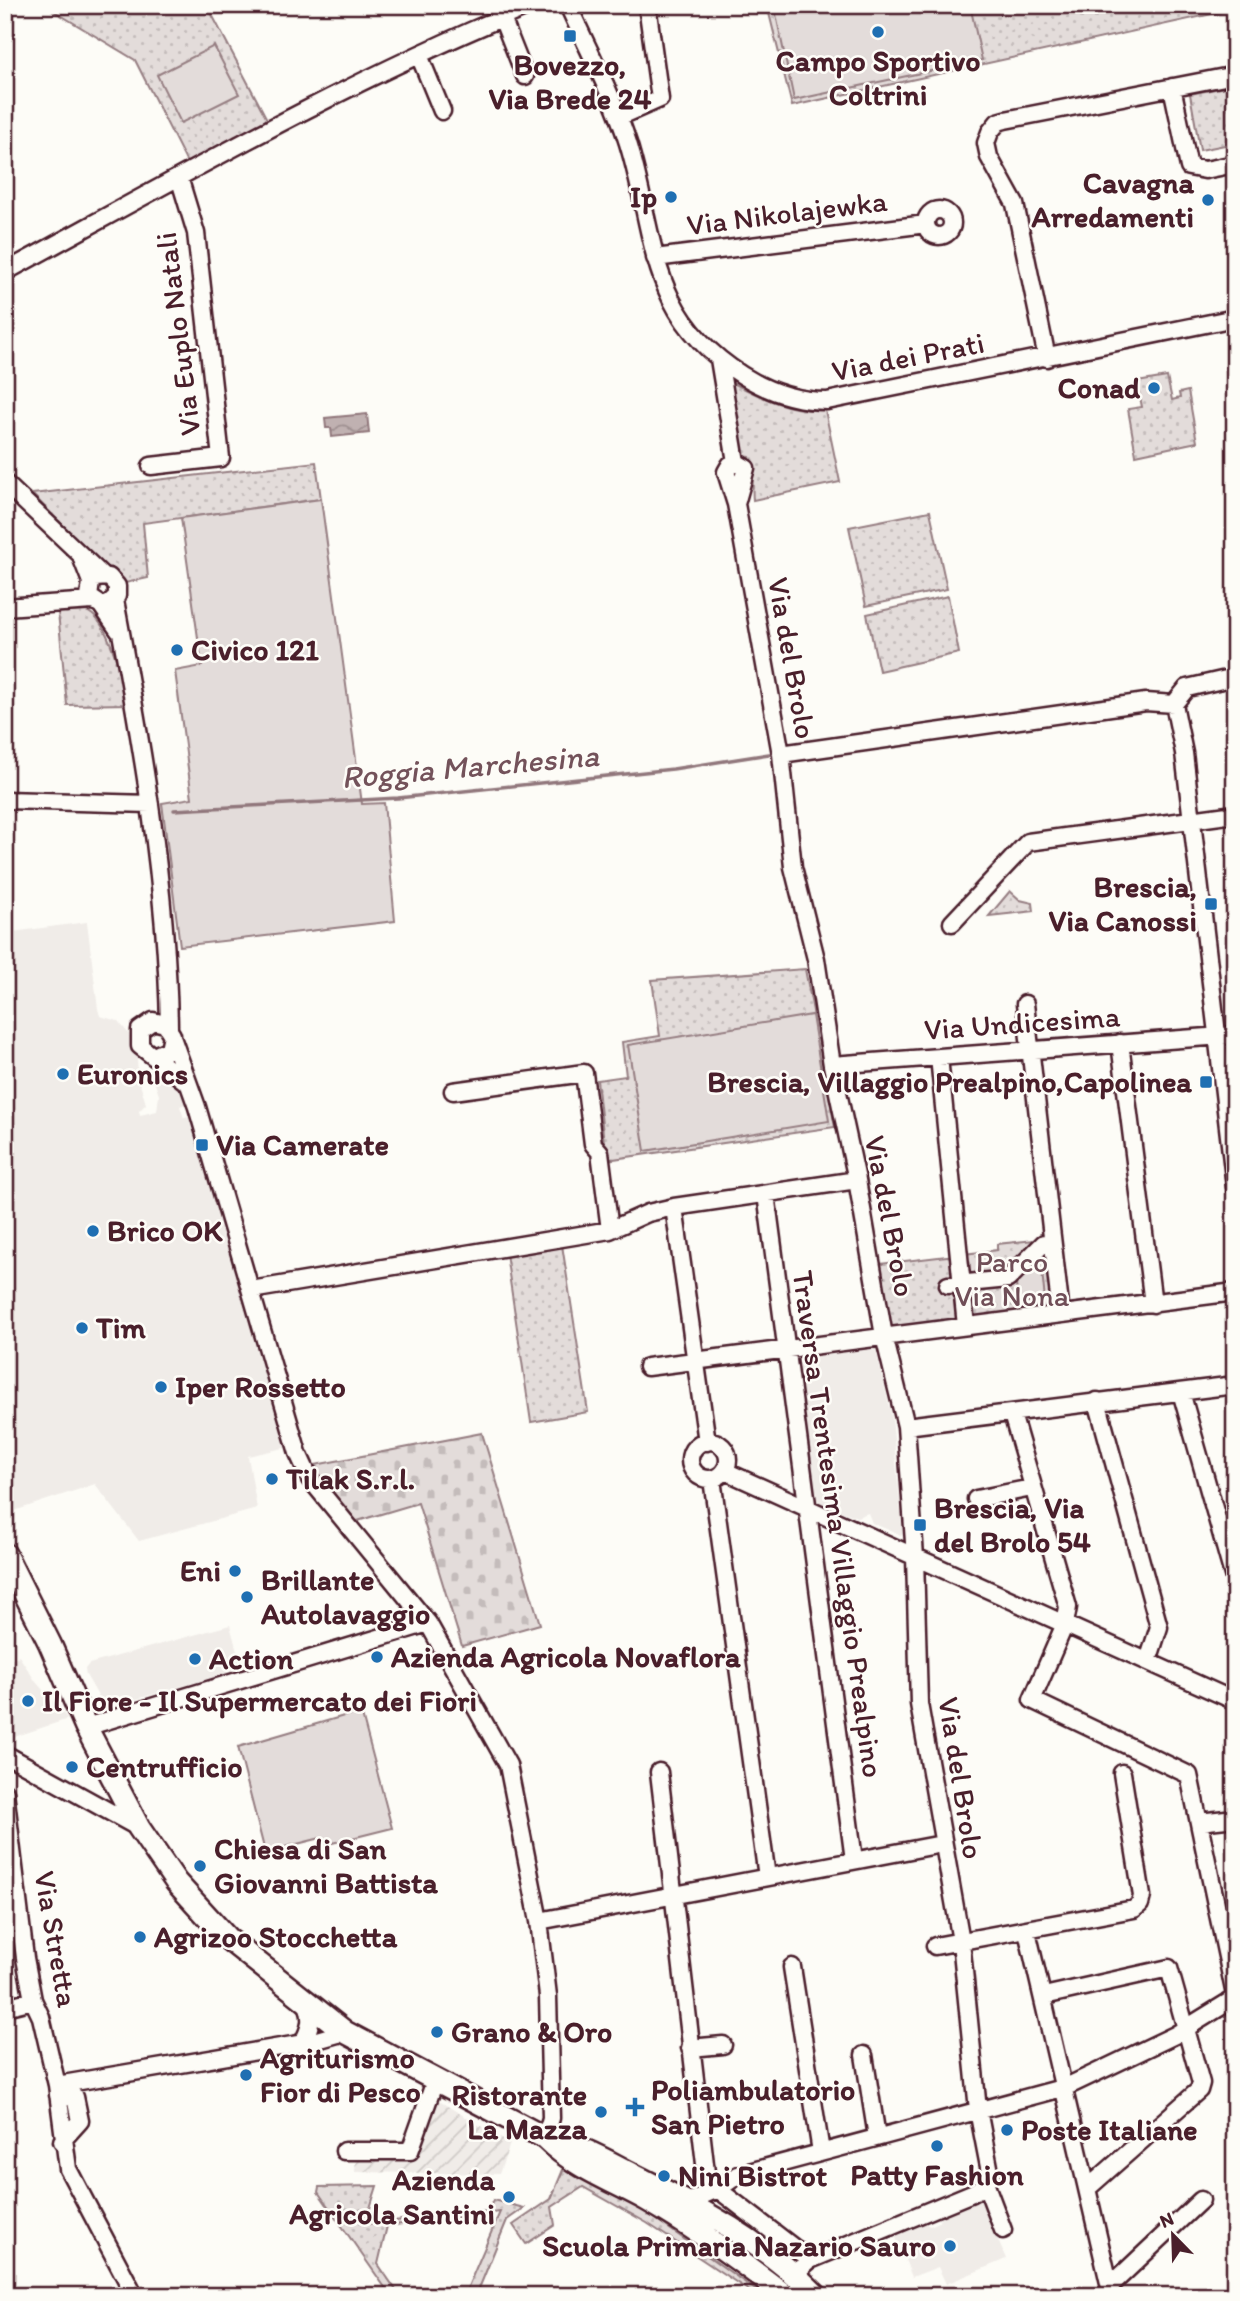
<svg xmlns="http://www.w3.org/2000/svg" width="1240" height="2301" viewBox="0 0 1240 2301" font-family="Itim,sans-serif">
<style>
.built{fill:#f0ece8}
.industrial{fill:url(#industrial-furrows)}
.green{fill:url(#green-dots);stroke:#967e82;stroke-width:2}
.cemetery{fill:url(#cemetery-stones);stroke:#967e82;stroke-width:2}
.pitch{fill:#e3dcda;stroke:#967e82;stroke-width:2}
.water{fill:url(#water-waves);stroke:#91777b;stroke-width:2}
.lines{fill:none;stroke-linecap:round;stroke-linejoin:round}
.stream{stroke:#91777b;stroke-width:3.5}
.minor-casing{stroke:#4a1f2b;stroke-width:21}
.major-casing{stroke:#4a1f2b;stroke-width:26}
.minor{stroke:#fdfcf7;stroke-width:16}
.major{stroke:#fdfcf7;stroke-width:21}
.poi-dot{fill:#1f6fb2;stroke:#fdfcf7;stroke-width:2.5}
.labels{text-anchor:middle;stroke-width:5;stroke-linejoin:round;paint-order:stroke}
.poi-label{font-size:30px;font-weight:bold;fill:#4a1f2b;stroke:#fdfcf7;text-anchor:start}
.street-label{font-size:30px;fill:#4a1f2b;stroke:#fdfcf7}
.park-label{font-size:30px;fill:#704e57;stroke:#fdfcf7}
.water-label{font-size:32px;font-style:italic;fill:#73525a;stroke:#fdfcf7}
</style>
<defs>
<pattern id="industrial-furrows" width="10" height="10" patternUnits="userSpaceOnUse" patternTransform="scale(1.75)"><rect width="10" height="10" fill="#f0ece8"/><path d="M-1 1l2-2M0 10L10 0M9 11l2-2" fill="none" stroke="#cfcac7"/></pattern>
<pattern id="green-dots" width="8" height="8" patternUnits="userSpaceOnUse" patternTransform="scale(1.75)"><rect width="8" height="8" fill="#e3dcda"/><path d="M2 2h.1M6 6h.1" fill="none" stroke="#c4bcbb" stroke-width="1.8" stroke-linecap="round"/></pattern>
<pattern id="cemetery-stones" width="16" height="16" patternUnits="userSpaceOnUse" patternTransform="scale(1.75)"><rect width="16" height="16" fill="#e3dcda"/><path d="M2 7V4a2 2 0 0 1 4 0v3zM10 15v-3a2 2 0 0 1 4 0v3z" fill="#c4bcbb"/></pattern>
<pattern id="water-waves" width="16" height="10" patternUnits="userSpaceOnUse" patternTransform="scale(1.75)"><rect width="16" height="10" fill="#c0b1b1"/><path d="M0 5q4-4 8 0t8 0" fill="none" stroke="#9e8f90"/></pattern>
</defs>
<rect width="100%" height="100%" fill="#fdfcf7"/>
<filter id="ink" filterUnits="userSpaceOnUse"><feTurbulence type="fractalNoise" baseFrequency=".0143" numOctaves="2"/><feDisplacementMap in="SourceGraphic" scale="14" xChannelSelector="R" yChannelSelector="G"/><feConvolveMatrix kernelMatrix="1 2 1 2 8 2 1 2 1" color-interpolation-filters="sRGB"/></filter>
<g filter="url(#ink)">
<path class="built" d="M87,922L98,1009L100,1016L118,1021L129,1034L137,1057L138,1077L146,1104L139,1111L140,1115L157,1111L159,1095L153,1078L157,1068L178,1082L185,1104L180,1106L184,1118L189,1117L288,1447L248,1456L257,1509L139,1541L95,1484L5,1514V933Z
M875,1346L892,1418L903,1536L872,1523L868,1513L857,1517L815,1501L795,1355Z
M230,1625L242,1669L105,1708L86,1675L85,1669L89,1664Z
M19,1656L36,1682L68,1719L5,1740V1662Z
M980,2198L1006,2259L946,2284L938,2267L912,2277L894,2233L922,2222L930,2226L939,2222L941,2214Z"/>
<path class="industrial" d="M436,2099L510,2144L499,2174L355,2172L356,2155L414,2154Z"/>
<path class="green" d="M44,5H207L269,123L188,165L135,60Z
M767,5H1235V9L792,106Z
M1235,85V143L1200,150L1190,94Z
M1167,377L1172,400L1180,398L1179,393L1188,391L1197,442L1136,455L1128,409L1142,407L1137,382Z
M725,379C756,395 789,413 825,410L840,482L753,500C751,483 756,472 750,457L740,456Z
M316,462L321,499L143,523L148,578L121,584L32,494Z
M930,511L947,589L866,606L849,527Z
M948,596L959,653L879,671L867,614Z
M86,611C110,619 121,680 129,704L67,705L58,612Z
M1010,891L1020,900L1033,903L1034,911L989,916Z
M805,969L835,1127L606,1160L597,1080L626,1076L622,1042L660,1036L652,980Z
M1044,1239L1051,1308L890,1328L879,1264L997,1250V1244Z
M562,1245L588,1412L531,1422L506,1254Z
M565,2165L632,2202L764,2296H757L647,2223L583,2187L552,2207L555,2225L526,2244L513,2225L551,2199Z
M377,2186L365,2224L488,2211L493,2200L524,2208L507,2220L476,2296H464L500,2212L387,2226L378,2264L400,2296H391L318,2192L319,2187Z"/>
<path class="cemetery" d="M482,1433L540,1624L462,1646L418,1503L354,1522L317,1476L319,1474L315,1465Z"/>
<path class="pitch" d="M774,5H970L982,60L794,100Z
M214,46L239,94L181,123L157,75Z
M321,499L362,804L384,803L395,921L180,946L162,803L192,798L175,671L202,666L181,518Z
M812,1015L829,1121L645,1151L628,1045Z
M1042,1271L1045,1300L1018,1303L1015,1274Z
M361,1711L392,1828L324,1845L321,1838L265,1852L238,1747Z"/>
<path class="water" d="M367,414L369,433L332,437L331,428H326L325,418Z"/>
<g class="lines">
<path class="stream" d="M174,810L398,798L673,769L769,754"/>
<defs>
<path id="minor" d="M568,5C588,50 613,95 628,143C657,237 646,314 742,375C767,391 797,401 827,401L1235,318
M502,18L525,76
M419,55L442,111
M1172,87L1189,167L1205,170L1235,164
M619,117L660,99L647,5
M926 223a13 13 0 1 1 26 0a13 13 0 1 1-26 0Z
M655,258L926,224
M5,272C178,178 350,79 532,5
M1047,358L1015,204L989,157L986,143L990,132L998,122L1005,120L1235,75
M719,359L736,462
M151,466L221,458L196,233L179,177
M5,483L103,576
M736,504L746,468L736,462L730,465L726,472L736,504L781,754L793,867L816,959L832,1065L857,1180L884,1336L906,1426L915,1557L919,1704L961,1941L978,2110L990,2172L986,2185L972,2193L810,2260L795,2273
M82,559L91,582L89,597L101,605L119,631
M95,578L109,577L117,586V596L107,605
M115,600C141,741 167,883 169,1028
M5,607L92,601
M1174,704L1187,688L1235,677
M781,754L1146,702L1174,704L1184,753L1235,1187
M5,800L150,804
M952,923L1028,842L1235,814
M1025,1004L1061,1314
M173,1040L197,1107L298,1453L310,1479L428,1623L508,1765L539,1921L548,1996L551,2118L545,2138
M1120,1043L1153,1304
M156,1055L169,1049L172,1035L165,1024L153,1021L140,1030V1046L186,1082
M939,1057L966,1326
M832,1065L1235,1035
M453,1091L584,1073L593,1144L600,1152L610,1230
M766,1194L854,1860
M674,1207L707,1442
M948,1285L1008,1279L1044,1243
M251,1290L610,1230L648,1213L674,1207L857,1180
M647,1367L1235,1292
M1181,1392L1235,1582
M1097,1401L1159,1627L1148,1661
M1012,1414L1068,1607L1065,1624L1032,1700L1189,1775L1235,1995
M906,1426L1235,1385
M690 1460a19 19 0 1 1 38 0a19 19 0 1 1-38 0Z
M725,1471L1235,1701
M712,1479L767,1877
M976,1499L1032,1488
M86,1727L428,1623
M5,1754L139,1828
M659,1772L707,2181L810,2260
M5,1792L25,1958L33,2000L41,2017L57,2085L68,2169L135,2296
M1199,1822L1235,1818
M539,1921L942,1844
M1027,1931L1112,2296
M935,1946L1134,1909L1140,1904L1142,1896L1122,1773
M792,1967L821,2152
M1044,1996L1169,1968L1201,2083L1199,2090L1088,2188
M5,2007L33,2000
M302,2044C311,2027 313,2019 306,2001
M690,2048L723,2045
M864,2055L877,2137
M57,2085L310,2042L345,2032
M58,2095L75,2097L80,2121L62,2141
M344,2151H410L435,2081
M986,2185L1003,2230
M688,2202L720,2188L738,2175L1066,2087L1175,2035L1235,1998
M1110,2286L1201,2200"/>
<path id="major" d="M5,1554L50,1644L86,1727L139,1828L176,1882L228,1939L345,2032L545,2138C578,2144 605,2160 634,2175C700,2208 765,2243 817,2296
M546,2139C574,2167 613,2181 647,2200C696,2228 742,2262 786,2296"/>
</defs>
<use href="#minor" class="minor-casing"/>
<use href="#major" class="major-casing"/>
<use href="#minor" class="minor"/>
<use href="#major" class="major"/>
</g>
</g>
<g class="poi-dot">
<circle cx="878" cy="32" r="7"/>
<rect x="563" y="29" width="14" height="14" rx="3.5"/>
<circle cx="671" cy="197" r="7"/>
<circle cx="1208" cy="200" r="7"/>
<circle cx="1154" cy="388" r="7"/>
<circle cx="177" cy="650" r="7"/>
<rect x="1204" y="897" width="14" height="14" rx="3.5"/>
<circle cx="63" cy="1074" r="7"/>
<rect x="1199" y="1075" width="14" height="14" rx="3.5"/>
<rect x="195" y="1138" width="14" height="14" rx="3.5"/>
<circle cx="93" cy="1231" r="7"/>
<circle cx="82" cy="1328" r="7"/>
<circle cx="161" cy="1387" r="7"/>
<circle cx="272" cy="1479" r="7"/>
<rect x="913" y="1518" width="14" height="14" rx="3.5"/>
<circle cx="235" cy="1571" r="7"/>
<circle cx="247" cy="1597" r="7"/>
<circle cx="377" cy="1657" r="7"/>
<circle cx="195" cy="1659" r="7"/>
<circle cx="28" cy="1701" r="7"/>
<circle cx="72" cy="1767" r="7"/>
<circle cx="200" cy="1866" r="7"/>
<circle cx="140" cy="1937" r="7"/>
<circle cx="437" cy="2032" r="7"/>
<circle cx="246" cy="2075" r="7"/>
<path d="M631.5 2096.5h7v7h7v7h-7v7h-7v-7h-7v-7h7z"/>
<circle cx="601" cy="2112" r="7"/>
<circle cx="1007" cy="2130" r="7"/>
<circle cx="937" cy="2146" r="7"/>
<circle cx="664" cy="2176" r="7"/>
<circle cx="509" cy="2197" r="7"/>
<circle cx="950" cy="2246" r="7"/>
</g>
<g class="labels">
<g class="poi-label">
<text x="878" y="71" text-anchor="middle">Campo Sportivo<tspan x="878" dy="34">Coltrini</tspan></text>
<text x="570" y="75" text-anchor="middle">Bovezzo,<tspan x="570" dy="34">Via Brede 24</tspan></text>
<text x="1194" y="193" text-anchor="end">Cavagna<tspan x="1194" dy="34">Arredamenti</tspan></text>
<text x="657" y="207" text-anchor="end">Ip</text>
<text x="1140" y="398" text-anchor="end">Conad</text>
<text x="191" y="660">Civico 121</text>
<text x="1197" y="897" text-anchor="end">Brescia,<tspan x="1197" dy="34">Via Canossi</tspan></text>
<text x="77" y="1084">Euronics</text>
<text x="1192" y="1092" text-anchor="end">Brescia, Villaggio Prealpino,Capolinea</text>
<text x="216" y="1155">Via Camerate</text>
<text x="107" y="1241">Brico OK</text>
<text x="96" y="1338">Tim</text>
<text x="175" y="1397">Iper Rossetto</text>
<text x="286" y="1489">Tilak S.r.l.</text>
<text x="934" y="1518">Brescia, Via<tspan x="934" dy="34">del Brolo 54</tspan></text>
<text x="221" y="1581" text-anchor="end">Eni</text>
<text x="261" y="1590">Brillante<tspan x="261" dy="34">Autolavaggio</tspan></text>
<text x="391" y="1667">Azienda Agricola Novaflora</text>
<text x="209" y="1669">Action</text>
<text x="42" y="1711">Il Fiore - Il Supermercato dei Fiori</text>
<text x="86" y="1777">Centrufficio</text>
<text x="214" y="1859">Chiesa di San<tspan x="214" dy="34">Giovanni Battista</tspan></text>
<text x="154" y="1947">Agrizoo Stocchetta</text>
<text x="451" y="2042">Grano &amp; Oro</text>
<text x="260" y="2068">Agriturismo<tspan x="260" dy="34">Fior di Pesco</tspan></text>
<text x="651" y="2100">Poliambulatorio<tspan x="651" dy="34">San Pietro</tspan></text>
<text x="587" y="2105" text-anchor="end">Ristorante<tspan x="587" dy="34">La Mazza</tspan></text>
<text x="1021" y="2140">Poste Italiane</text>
<text x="937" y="2185" text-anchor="middle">Patty Fashion</text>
<text x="678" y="2186">Nini Bistrot</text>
<text x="495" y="2190" text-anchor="end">Azienda<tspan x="495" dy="34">Agricola Santini</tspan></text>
<text x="936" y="2256" text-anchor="end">Scuola Primaria Nazario Sauro</text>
</g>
<g class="street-label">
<text transform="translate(787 213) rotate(-7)" y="10">Via Nikolajewka</text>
<text transform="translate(178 334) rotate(-97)" y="10">Via Euplo Natali</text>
<text transform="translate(908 357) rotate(-11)" y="10">Via dei Prati</text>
<text transform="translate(792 658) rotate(80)" y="10">Via del Brolo</text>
<text transform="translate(1022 1023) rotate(-4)" y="10">Via Undicesima</text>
<text transform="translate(890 1216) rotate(79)" y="10">Via del Brolo</text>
<text transform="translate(838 1524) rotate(82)" y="10">Traversa Trentesima Villaggio Prealpino</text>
<text transform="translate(961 1778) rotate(81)" y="10">Via del Brolo</text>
<text transform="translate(56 1939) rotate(80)" y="10">Via Stretta</text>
</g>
<g class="park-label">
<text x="1012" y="1272">Parco<tspan x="1012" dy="34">Via Nona</tspan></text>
</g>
<g class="water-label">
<text transform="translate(470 766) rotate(-5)" y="11">Roggia Marchesina</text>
</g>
</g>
<rect width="1240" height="2301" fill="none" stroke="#fdfcf7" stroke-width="28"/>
<rect x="14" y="14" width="1212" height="2273" fill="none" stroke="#4a1f2b" stroke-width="2.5" filter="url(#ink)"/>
<g transform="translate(1173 2235) rotate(337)" stroke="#fdfcf7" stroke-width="5" paint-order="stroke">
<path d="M0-5L12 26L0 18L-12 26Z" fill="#4a1f2b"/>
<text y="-10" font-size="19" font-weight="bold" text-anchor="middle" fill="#4a1f2b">N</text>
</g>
</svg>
